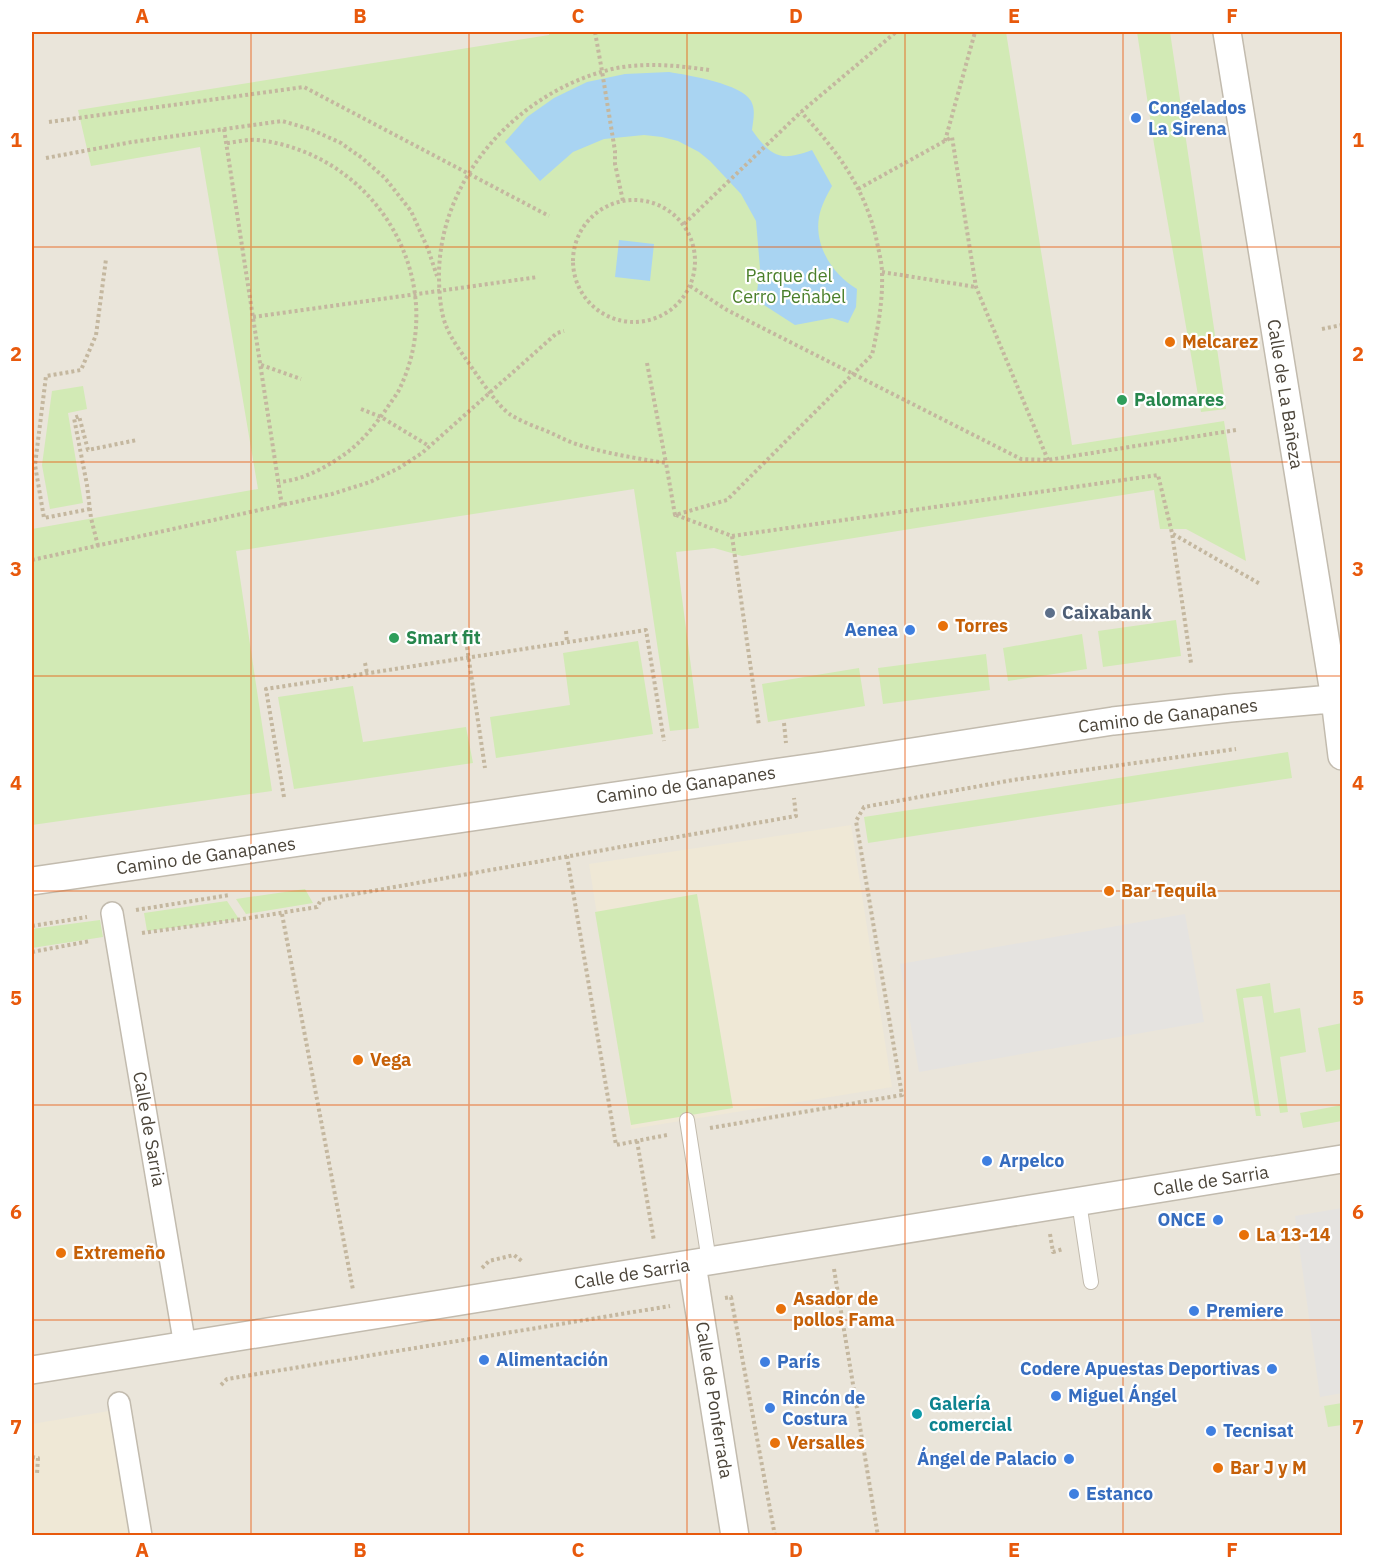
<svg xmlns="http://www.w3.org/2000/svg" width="1374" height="1567" viewBox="0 0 1374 1567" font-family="'IBM Plex Sans',sans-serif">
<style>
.residential{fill:#eae5da}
.education{fill:#efe8d6}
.green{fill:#d2eab5}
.parking{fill:#e5e3e0}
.water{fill:#a9d4f2}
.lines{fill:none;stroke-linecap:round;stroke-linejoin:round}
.service-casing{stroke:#c2bbae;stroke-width:16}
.pedestrian-casing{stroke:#c2bbae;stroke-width:24}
.minor-casing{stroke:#c2bbae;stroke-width:30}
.path{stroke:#c4b79f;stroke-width:4;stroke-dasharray:3 3;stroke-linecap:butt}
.service{stroke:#fff;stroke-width:14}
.pedestrian{stroke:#fff;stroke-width:21}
.minor{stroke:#fff;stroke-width:27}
.grid{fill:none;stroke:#e8590c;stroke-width:1.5;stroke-opacity:0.55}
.shop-dot{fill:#3f7fe0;stroke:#fff;stroke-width:2}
.food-dot{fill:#e8710a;stroke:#fff;stroke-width:2}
.leisure-dot{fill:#2e9e5b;stroke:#fff;stroke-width:2}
.service-dot{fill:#5c6f8a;stroke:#fff;stroke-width:2}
.culture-dot{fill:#0f9aa8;stroke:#fff;stroke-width:2}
.labels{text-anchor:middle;stroke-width:4.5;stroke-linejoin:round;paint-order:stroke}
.shop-label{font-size:18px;font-weight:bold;fill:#366cbe;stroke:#fff;text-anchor:start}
.park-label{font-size:18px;fill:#4a7f2a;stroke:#fff}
.food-label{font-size:18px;font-weight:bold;fill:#c56008;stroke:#fff;text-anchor:start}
.street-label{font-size:18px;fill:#4b4439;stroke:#fff}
.leisure-label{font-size:18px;font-weight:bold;fill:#27864d;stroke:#fff;text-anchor:start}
.service-label{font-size:18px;font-weight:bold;fill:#4e5e75;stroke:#fff;text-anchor:start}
.culture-label{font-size:18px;font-weight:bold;fill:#0d838f;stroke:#fff;text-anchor:start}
.neatline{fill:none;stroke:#e8590c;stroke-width:2}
.grid-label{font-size:20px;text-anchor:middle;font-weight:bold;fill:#e8590c}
</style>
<rect width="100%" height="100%" fill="#f6f3ec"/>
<path class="residential" d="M32,32H1342V1535H32Z"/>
<path class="education" d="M851,825L892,1087L631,1129L589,864Z
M109,1411L131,1535L32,1536V1424Z"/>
<path class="green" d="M549,32H1006L1072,445L1224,421L1246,561L1186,529H1160L1154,490L742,556L714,548L676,552L699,728L670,731L634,489L236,551L272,791L32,825V529L258,489L200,147L91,166L78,110L549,35Z
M1137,32H1170L1226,409L1201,412L1154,144Z
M83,386L87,409L68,413L83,503L50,509L42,465L52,391Z
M1176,620L1181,656L1103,667L1098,631Z
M1082,634L1087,669L1008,681L1003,648Z
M638,641L653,734L496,758L490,717L570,705L563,653Z
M986,654L990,690L883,704L878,668Z
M859,668L865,706L768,722L762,684Z
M353,686L363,742L466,727L473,763L294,789L278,697Z
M1288,752L1292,778L868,843L864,817Z
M305,889L313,903L246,914L236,899Z
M697,894L733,1108L631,1125L595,912Z
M227,901L239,919L147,931L144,913Z
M100,920L103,937L32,948V929Z
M1270,983L1274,1013L1300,1008L1306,1052L1280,1057L1288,1112L1280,1113L1262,996L1243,998L1261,1116H1256L1236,989Z
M1342,1023V1069L1326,1072L1318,1028Z
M1342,1105V1121L1303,1128L1300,1113Z
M1342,1403V1425L1328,1427L1324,1406Z"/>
<path class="parking" d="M1185,914L1204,1022L919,1072L900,964Z
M1342,1208V1393L1320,1397L1295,1216Z"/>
<path class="water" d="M669,72C688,75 742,84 751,101C756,110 753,121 752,130C771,157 780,162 812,150L832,186C827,195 821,206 819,217C814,246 833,275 857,289L856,307L848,323L832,318L795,325L756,300L760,268L756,221L741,194L710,161L699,152L678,141L662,137L644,135L604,139L573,152L540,181L505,142L527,117L554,98L587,82L625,74Z
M619,240L654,244L650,281L615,277Z"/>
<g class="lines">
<defs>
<path id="service" d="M687,1120L709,1261
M1079,1202L1091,1282"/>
<path id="pedestrian" d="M112,913L185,1346
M119,1403L141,1536"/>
<path id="minor" d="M1227,32L1335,699L1342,756
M32,881L822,766L1113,721L1230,708L1342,698
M692,1264L735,1536
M32,1370L1342,1159"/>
</defs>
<use href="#service" class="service-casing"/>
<use href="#pedestrian" class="pedestrian-casing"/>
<use href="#minor" class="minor-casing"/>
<path class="path" d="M595,32L602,71L615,151V164L623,201
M709,70C674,65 636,61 601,72C513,98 440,180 439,274C439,290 440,313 447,328C452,340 461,352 468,362C477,375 499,408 511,415C521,421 533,426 544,430C554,434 563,439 573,443C603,453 635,458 666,463L675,515L727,500L872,355C878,328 883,301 882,273C882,261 878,249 876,237C863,185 837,151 801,112
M49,122L304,87L549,216
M224,129L282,506
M945,141L975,32
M227,143C237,142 248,139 258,140C378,154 453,283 398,392C394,398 389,405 385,411C374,426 364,439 349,451C329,466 304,480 279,482
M46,158L132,142L282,121L310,129L341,143L362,158L385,178L411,211L428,249L437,276
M858,189L952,137L976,287L1048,460
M573 261a61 61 0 1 1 122 0a61 61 0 1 1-122 0Z
M684,224L801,112L896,32
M882,272L976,287
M690,286L727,310L1021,459L1048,460L1236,430
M253,317L538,277
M1322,329L1342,325
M647,363L666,463
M261,365L301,379
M361,409L381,417L429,446
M90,509L44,518L35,465L46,376L81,370L96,335L106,259
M676,515L732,536L759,726
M1173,534L1260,584
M732,536L1158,475L1172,533L1191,663
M98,546L91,518L87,485L74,418L79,416L88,450L137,440
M32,560L332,494L370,482L399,468L422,453L557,333L564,331
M566,631L567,642
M467,647L485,768
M365,663L367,673
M784,723L786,743
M284,797L266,689L646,630L664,741
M567,856L616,1145L667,1135
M136,910L230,895
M282,914L353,1290
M32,926L87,917
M142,933L243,919L317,907L321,900L796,816L794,798
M32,952L90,941
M710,1128L902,1095L856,821L864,807L1013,780L1236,749
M637,1141L654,1241
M1050,1234L1053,1252L1063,1249
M482,1268L489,1261L514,1255L523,1262
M834,1269L878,1536
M725,1298L731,1297L775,1536
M221,1385L227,1379L670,1306
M32,1457L38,1458L37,1474"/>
<use href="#service" class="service"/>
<use href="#pedestrian" class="pedestrian"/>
<use href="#minor" class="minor"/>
</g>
<path class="grid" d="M251,32V1536M469,32V1536M687,32V1536M905,32V1536M1123,32V1536M32,247H1342M32,462H1342M32,676H1342M32,891H1342M32,1105H1342M32,1320H1342"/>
<g class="shop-dot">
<circle cx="1136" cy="118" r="6"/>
<circle cx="910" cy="630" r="6"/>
<circle cx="987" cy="1161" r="6"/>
<circle cx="1218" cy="1220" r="6"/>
<circle cx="1194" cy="1311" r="6"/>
<circle cx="484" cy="1360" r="6"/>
<circle cx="765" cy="1362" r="6"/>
<circle cx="1272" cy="1369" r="6"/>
<circle cx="1056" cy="1396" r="6"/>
<circle cx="770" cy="1408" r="6"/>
<circle cx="1211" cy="1431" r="6"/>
<circle cx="1069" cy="1459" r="6"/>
<circle cx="1074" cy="1494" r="6"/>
</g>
<g class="food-dot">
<circle cx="1170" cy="342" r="6"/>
<circle cx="943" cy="626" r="6"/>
<circle cx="1109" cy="891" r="6"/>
<circle cx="358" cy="1060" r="6"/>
<circle cx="1244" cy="1235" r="6"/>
<circle cx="61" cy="1253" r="6"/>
<circle cx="781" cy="1309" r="6"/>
<circle cx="775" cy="1443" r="6"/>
<circle cx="1218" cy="1468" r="6"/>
</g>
<g class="leisure-dot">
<circle cx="1122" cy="400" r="6"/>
<circle cx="394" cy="638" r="6"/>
</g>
<circle class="service-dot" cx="1050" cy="613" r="6"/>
<circle class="culture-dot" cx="917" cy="1414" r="6"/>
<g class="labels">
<g class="shop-label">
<text x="1148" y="114">Congelados<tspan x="1148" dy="21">La Sirena</tspan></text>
<text x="898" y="636" text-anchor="end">Aenea</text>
<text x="999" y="1167">Arpelco</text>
<text x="1206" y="1226" text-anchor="end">ONCE</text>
<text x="1206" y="1317">Premiere</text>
<text x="496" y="1366">Alimentación</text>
<text x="777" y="1368">París</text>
<text x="1260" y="1375" text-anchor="end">Codere Apuestas Deportivas</text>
<text x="1068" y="1402">Miguel Ángel</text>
<text x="782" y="1404">Rincón de<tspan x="782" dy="21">Costura</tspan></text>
<text x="1223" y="1437">Tecnisat</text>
<text x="1057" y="1465" text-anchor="end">Ángel de Palacio</text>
<text x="1086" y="1500">Estanco</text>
</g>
<g class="park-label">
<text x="789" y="282">Parque del<tspan x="789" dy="21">Cerro Peñabel</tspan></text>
</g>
<g class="food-label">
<text x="1182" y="348">Melcarez</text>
<text x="955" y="632">Torres</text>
<text x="1121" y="897">Bar Tequila</text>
<text x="370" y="1066">Vega</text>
<text x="1256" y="1241">La 13-14</text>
<text x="73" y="1259">Extremeño</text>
<text x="793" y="1305">Asador de<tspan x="793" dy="21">pollos Fama</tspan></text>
<text x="787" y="1449">Versalles</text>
<text x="1230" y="1474">Bar J y M</text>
</g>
<g class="street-label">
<text transform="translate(1285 394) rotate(81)" y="6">Calle de La Bañeza</text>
<text transform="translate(1168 716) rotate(-7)" y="6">Camino de Ganapanes</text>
<text transform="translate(686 785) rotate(-8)" y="6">Camino de Ganapanes</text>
<text transform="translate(206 856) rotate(-8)" y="6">Camino de Ganapanes</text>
<text transform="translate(149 1129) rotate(80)" y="6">Calle de Sarria</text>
<text transform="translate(1211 1181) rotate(-9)" y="6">Calle de Sarria</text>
<text transform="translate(632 1274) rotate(-9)" y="6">Calle de Sarria</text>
<text transform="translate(714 1400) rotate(81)" y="6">Calle de Ponferrada</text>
</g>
<g class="leisure-label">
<text x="1134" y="406">Palomares</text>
<text x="406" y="644">Smart fit</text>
</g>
<g class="service-label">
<text x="1062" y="619">Caixabank</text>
</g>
<g class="culture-label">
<text x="929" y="1410">Galería<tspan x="929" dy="21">comercial</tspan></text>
</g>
</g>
<rect width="1374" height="1567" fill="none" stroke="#ffffff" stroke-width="66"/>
<rect x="33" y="33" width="1308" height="1501" class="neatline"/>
<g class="grid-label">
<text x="142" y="23">A</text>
<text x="360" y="23">B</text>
<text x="578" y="23">C</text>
<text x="796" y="23">D</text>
<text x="1014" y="23">E</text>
<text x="1232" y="23">F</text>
<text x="16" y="147">1</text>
<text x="1358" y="147">1</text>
<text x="16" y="361">2</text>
<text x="1358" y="361">2</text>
<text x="16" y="576">3</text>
<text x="1358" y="576">3</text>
<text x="16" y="790">4</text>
<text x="1358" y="790">4</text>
<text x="16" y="1005">5</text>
<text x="1358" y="1005">5</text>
<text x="16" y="1219">6</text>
<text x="1358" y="1219">6</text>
<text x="16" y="1434">7</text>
<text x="1358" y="1434">7</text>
<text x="142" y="1557">A</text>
<text x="360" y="1557">B</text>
<text x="578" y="1557">C</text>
<text x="796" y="1557">D</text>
<text x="1014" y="1557">E</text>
<text x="1232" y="1557">F</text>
</g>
</svg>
